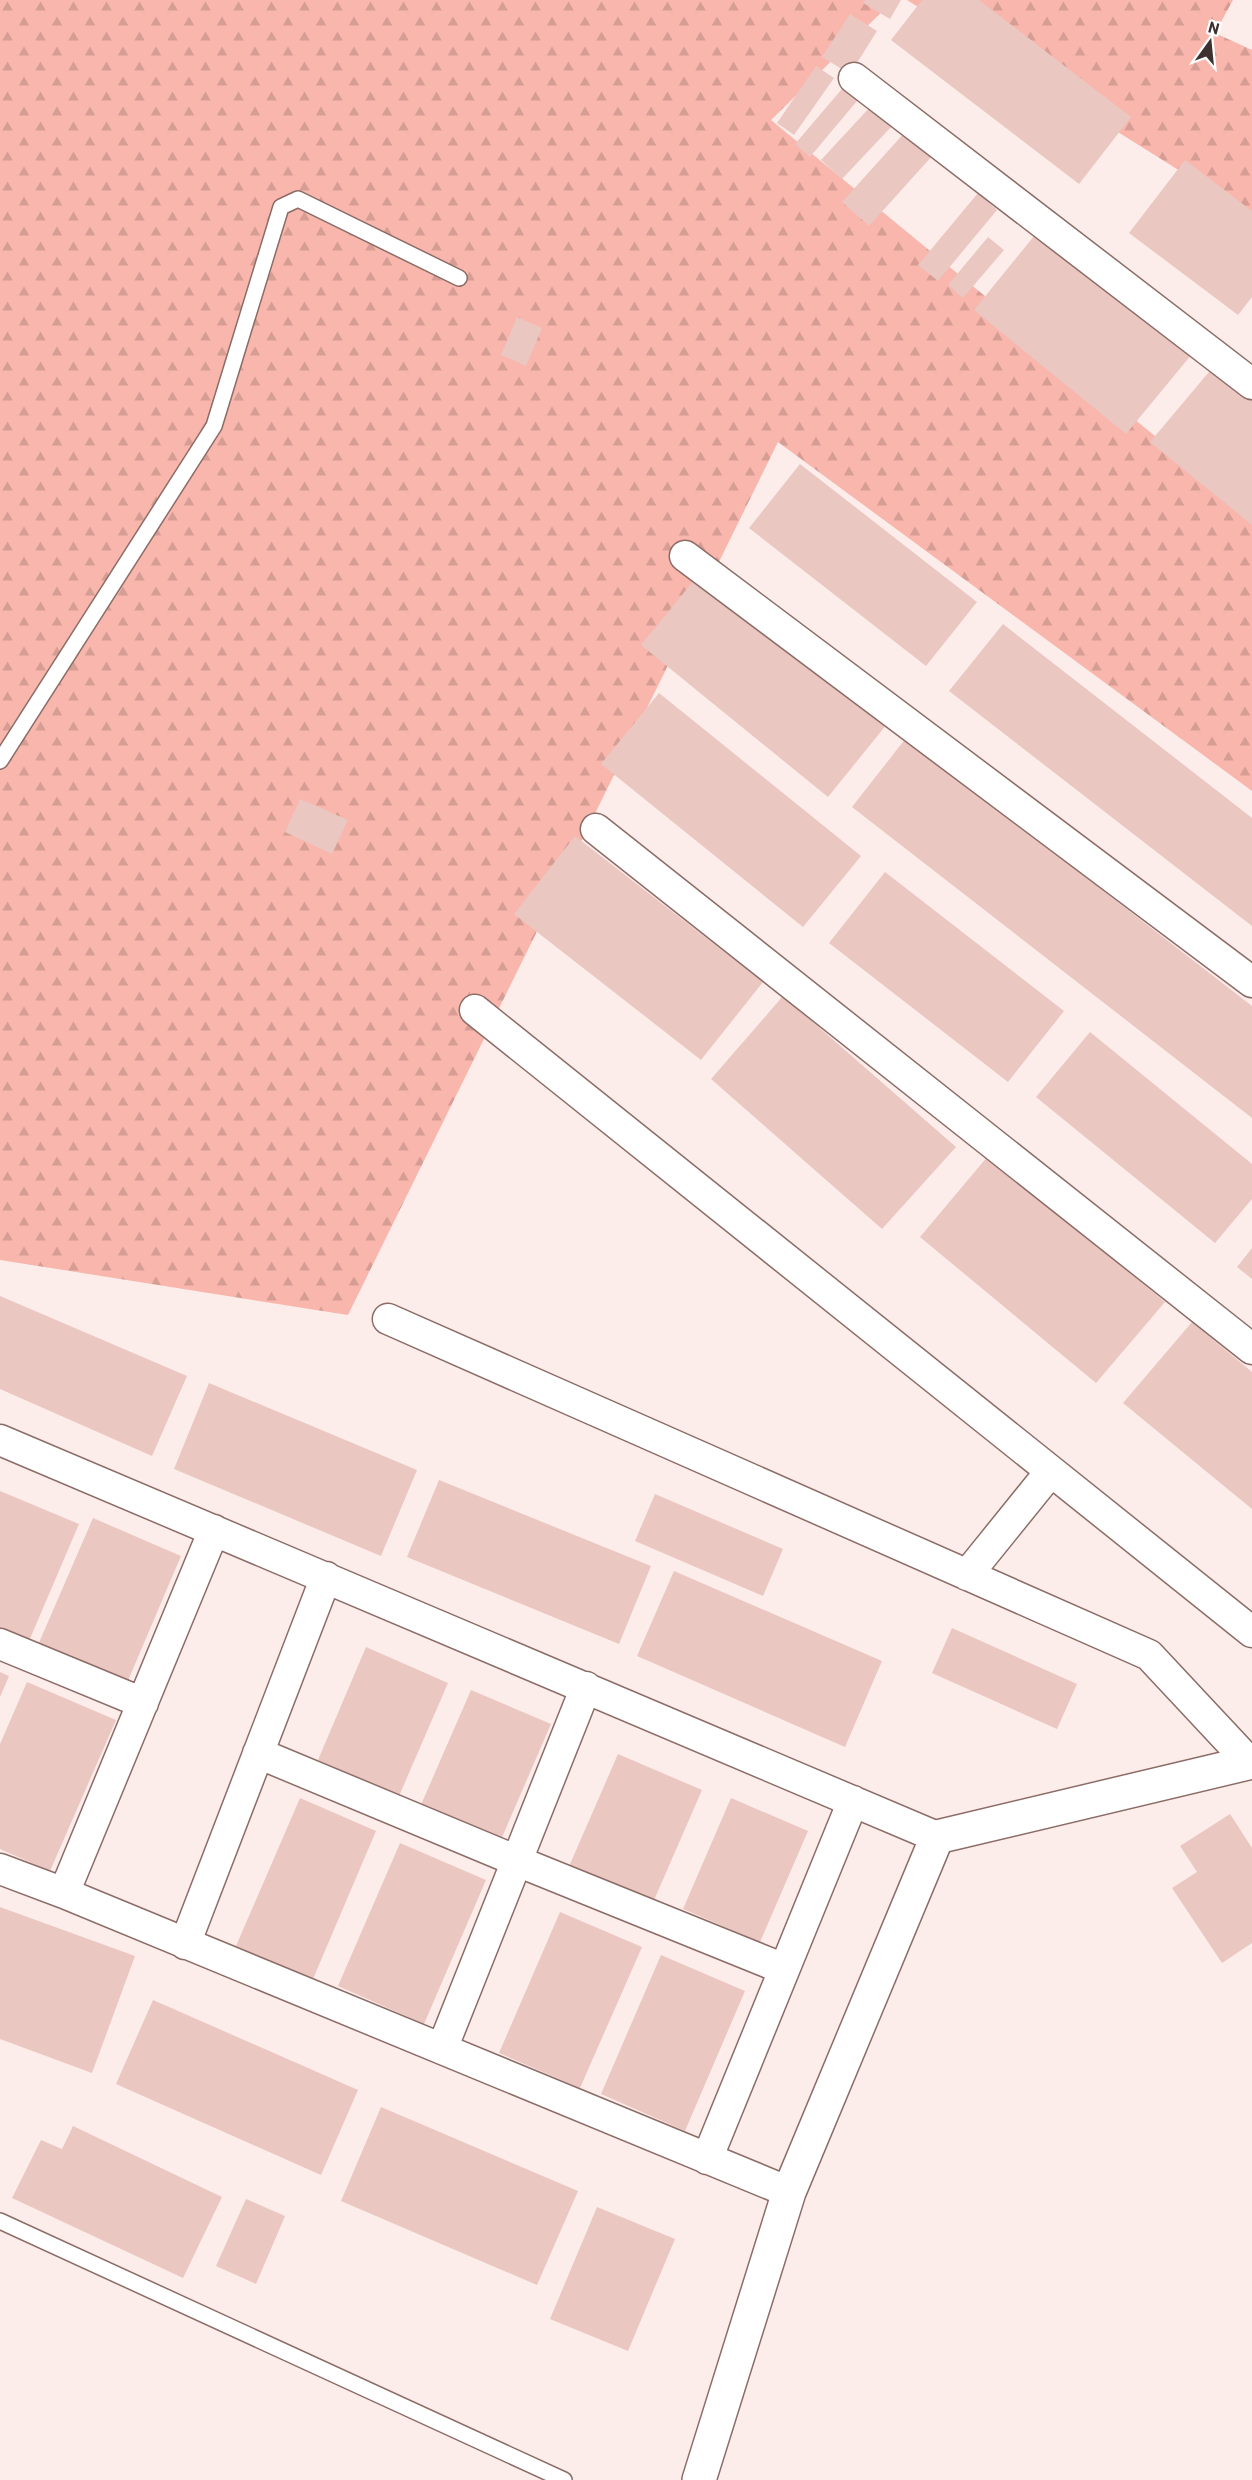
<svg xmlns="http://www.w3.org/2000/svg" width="1252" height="2480" viewBox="0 0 1252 2480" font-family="Barlow,sans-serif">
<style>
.forest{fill:url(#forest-firs)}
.building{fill:#ebc7c1}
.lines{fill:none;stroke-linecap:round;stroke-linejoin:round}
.service-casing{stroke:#8c6c67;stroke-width:18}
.minor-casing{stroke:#8c6c67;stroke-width:33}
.tertiary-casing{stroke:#8c6c67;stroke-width:36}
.service{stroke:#fff;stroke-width:15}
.minor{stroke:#fff;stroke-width:30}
.tertiary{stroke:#fff;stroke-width:33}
</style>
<defs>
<pattern id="forest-firs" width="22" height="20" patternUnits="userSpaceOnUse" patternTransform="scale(1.5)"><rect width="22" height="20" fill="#f9b6ac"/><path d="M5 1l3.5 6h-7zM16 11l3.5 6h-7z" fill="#d69d94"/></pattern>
</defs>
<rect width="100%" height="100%" fill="#fcedeb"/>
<path class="forest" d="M0,0H894L771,120L1252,516V791L778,442L348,1315L0,1260Z
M907,0H1233L1215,33L1252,50V216Z"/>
<path class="building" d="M865,0H901L890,19L863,3Z
M922,0H979L1131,117L1079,184L891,40Z
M850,14L877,31L850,74L822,57Z
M816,66L834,78L794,135L777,123Z
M847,83L862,95L810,157L795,144Z
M871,106L892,126L842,179L821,160Z
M906,131L933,155L869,226L842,202Z
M1185,160L1252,211V297L1238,315L1129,233Z
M978,193L997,210L938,281L918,265Z
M1039,230L1192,354L1126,434L974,310Z
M988,237L1004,250L963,298L948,285Z
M517,317L542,328L526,366L501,355Z
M1214,366L1252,397V525L1150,442Z
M800,464L977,602L926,666L749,528Z
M700,573L887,724L828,797L641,645Z
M1003,624L1252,818V926L949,691Z
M659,693L861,856L803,927L601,764Z
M906,738L1252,1006V1118L852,807Z
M300,799L348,820L332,854L285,832Z
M575,836L763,982L701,1060L514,914Z
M885,872L1064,1011L1008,1082L829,943Z
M783,996L956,1147L882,1229L711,1079Z
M1090,1032L1252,1164V1199L1215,1243L1036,1097Z
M988,1156L1165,1302L1096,1383L920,1237Z
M1252,1248V1279L1237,1267Z
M0,1296L187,1376L152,1456L0,1389Z
M1192,1322L1252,1372V1509L1123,1403Z
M209,1383L417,1470L381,1556L174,1469Z
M439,1480L651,1566L619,1644L407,1557Z
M0,1491L79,1524L26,1648L0,1637Z
M655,1494L783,1549L763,1596L635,1541Z
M93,1518L181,1556L127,1683L38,1645Z
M674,1571L882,1661L845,1747L637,1656Z
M952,1628L1077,1684L1057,1729L932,1673Z
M366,1647L448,1683L399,1796L318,1760Z
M0,1672L9,1676L0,1697Z
M27,1682L116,1720L50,1871L0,1849V1744Z
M471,1690L551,1724L500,1842L420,1807Z
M618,1754L702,1790L651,1907L567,1871Z
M300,1798L376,1831L313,1979L236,1946Z
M731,1798L808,1831L760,1942L683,1909Z
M1230,1814L1252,1848V1943L1222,1963L1172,1888L1197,1872L1180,1846Z
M400,1843L486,1880L424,2024L338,1986Z
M0,1907L135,1956L92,2073L0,2039Z
M560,1912L642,1947L580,2088L499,2053Z
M661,1955L745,1991L685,2131L601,2094Z
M153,2000L358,2090L321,2175L116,2084Z
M381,2107L578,2191L537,2285L341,2201Z
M73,2126L222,2197L183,2278L12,2198L41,2140L62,2149Z
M246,2199L285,2216L256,2284L216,2266Z
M597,2207L675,2239L628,2351L550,2319Z"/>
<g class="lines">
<defs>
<path id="service" d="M0,761L214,426L281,207L298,199L459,278
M0,2221L564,2480"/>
<path id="minor" d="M854,78L1252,384
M685,556L1252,982
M596,829L1252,1349
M475,1010L1252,1632
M388,1319L1149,1655L1249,1762
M0,1440L937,1837
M967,1575L1051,1471
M0,1644L143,1703
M258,1753L517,1861L784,1969
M0,1869L64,1893L789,2192
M64,1893L214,1530
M185,1944L326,1577
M442,2049L586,1687
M707,2159L853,1801"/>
<path id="tertiary" d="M699,2480L789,2192L937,1837L1252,1762"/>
</defs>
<use href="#service" class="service-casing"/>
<use href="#minor" class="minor-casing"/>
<use href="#tertiary" class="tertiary-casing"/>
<use href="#service" class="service"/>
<use href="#minor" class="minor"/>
<use href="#tertiary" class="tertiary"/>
</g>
<g transform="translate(1210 42) rotate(15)" stroke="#ffffff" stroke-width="4.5" paint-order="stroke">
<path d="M0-4.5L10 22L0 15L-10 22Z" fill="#3e302e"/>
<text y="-9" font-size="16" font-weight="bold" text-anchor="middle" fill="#3e302e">N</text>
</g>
</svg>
